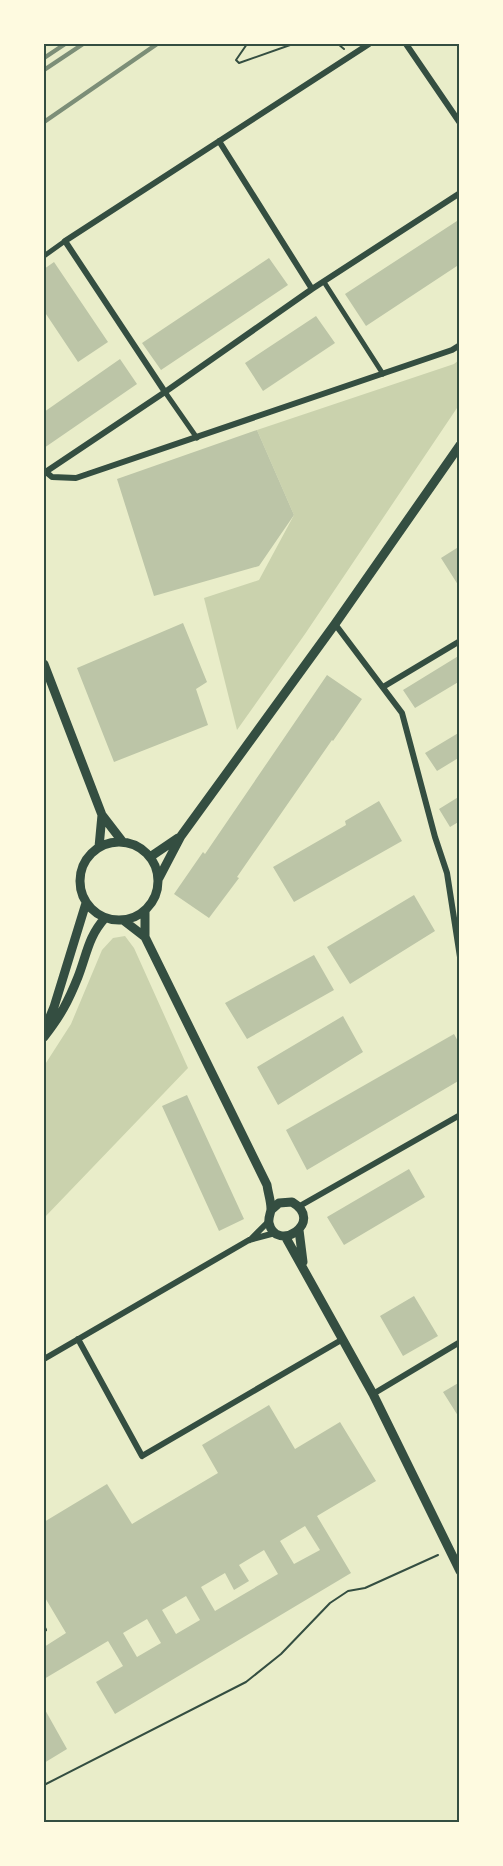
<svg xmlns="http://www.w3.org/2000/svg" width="503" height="1866" viewBox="0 0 503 1866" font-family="'Nunito Sans',sans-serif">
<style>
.green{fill:#cad2ad}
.building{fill:#bcc5a7;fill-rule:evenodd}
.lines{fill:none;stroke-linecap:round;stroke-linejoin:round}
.path{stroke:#344e41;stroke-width:2}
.service{stroke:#344e41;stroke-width:4}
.pedestrian{stroke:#344e41;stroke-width:5}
.minor{stroke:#344e41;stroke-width:6}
.tertiary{stroke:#344e41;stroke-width:9}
.rail{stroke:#7c8e77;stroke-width:4.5}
.neatline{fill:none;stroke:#344e41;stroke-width:2}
</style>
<rect width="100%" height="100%" fill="#e9edc9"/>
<path class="green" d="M459,360V405L305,634L237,730L204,598L259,580L294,515L257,430L454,364Z
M125,936L134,948L188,1068L44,1218V1066L71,1024L102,950L113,938Z"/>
<path class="building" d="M460,219V264L366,326L345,294Z
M269,258L288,285L161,370L142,343Z
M54,262L108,342L78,362L44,311V269Z
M316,316L335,343L263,391L245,363Z
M120,359L137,384L44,448V412Z
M257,430L294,515L259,566L154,596L117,479Z
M460,546V588L441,558Z
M183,623L207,682L196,689L208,725L114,762L77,668Z
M460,655V681L415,708L403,690Z
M327,675L362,699L333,741L332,740L237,877L239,878L209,918L174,894L203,852L205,854Z
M460,732V757L437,771L425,753Z
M460,796V821L450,827L439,809Z
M379,801L402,841L294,902L273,867L346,825L345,821Z
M414,895L435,931L350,984L327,947Z
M314,955L334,990L247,1039L225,1003Z
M343,1016L363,1052L278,1105L257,1067Z
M454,1034L460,1045V1080L307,1170L286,1130Z
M187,1095L244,1219L219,1231L162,1106Z
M409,1169L425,1197L344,1245L327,1217Z
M414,1296L438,1336L403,1356L380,1316Z
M460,1382V1419L443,1392Z
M269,1405L295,1449L340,1422L376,1481L317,1516L351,1573L115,1714L96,1682L123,1666L108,1641L44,1679V1647L66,1633L44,1596V1522L107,1484L132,1524L218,1473L202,1445ZM305,1526L320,1550L294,1564L280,1541ZM264,1550L278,1574L215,1611L201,1587L225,1573L234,1590L249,1581L239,1565ZM186,1596L200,1620L176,1634L162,1610ZM147,1619L161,1643L137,1657L123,1633Z
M44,1708L67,1749L44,1763Z"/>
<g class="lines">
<path class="path" d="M247,44L236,60L239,63L293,44
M338,44L344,49
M44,1785L246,1682L281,1654L330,1603L348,1591L365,1588L438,1555"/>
<path class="service" d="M44,1628L45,1630"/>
<path class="pedestrian" d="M44,256L65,241
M324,282L383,374
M165,392L197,438"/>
<path class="minor" d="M406,44L460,123
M219,141L312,289
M165,392L65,241L369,44
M46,472L52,477L76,478L452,350L460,345
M44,473L165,392L312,289L460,193
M335,624L402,713L435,837L447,873L460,957
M383,687L460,641
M298,1207L460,1115
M250,1240L269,1221
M78,1339L142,1456L343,1339
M44,1359L249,1240L275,1233
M373,1394L460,1342"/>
<path class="tertiary" d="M44,664L102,815L122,841
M80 881a39 39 0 1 1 78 0a39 39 0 1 1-78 0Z
M99,847L102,815
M150,857L178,838
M159,878L181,836L335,624L460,445
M145,911V937L267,1185C268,1193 271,1201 271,1209C271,1213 268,1217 269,1223C276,1254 326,1222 292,1202L279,1203L271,1210
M123,920L145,937
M44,1031L54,1007L86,903
M44,1037C61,1015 68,1002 78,977C87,954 88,937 105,918
M299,1230L303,1262
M285,1236L373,1394L460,1571"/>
<path class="rail" d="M44,58L65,44
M44,70L83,44
M44,122L157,44"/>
</g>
<rect width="503" height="1866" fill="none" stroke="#fefae0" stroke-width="90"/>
<rect x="45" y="45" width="413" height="1776" class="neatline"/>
</svg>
